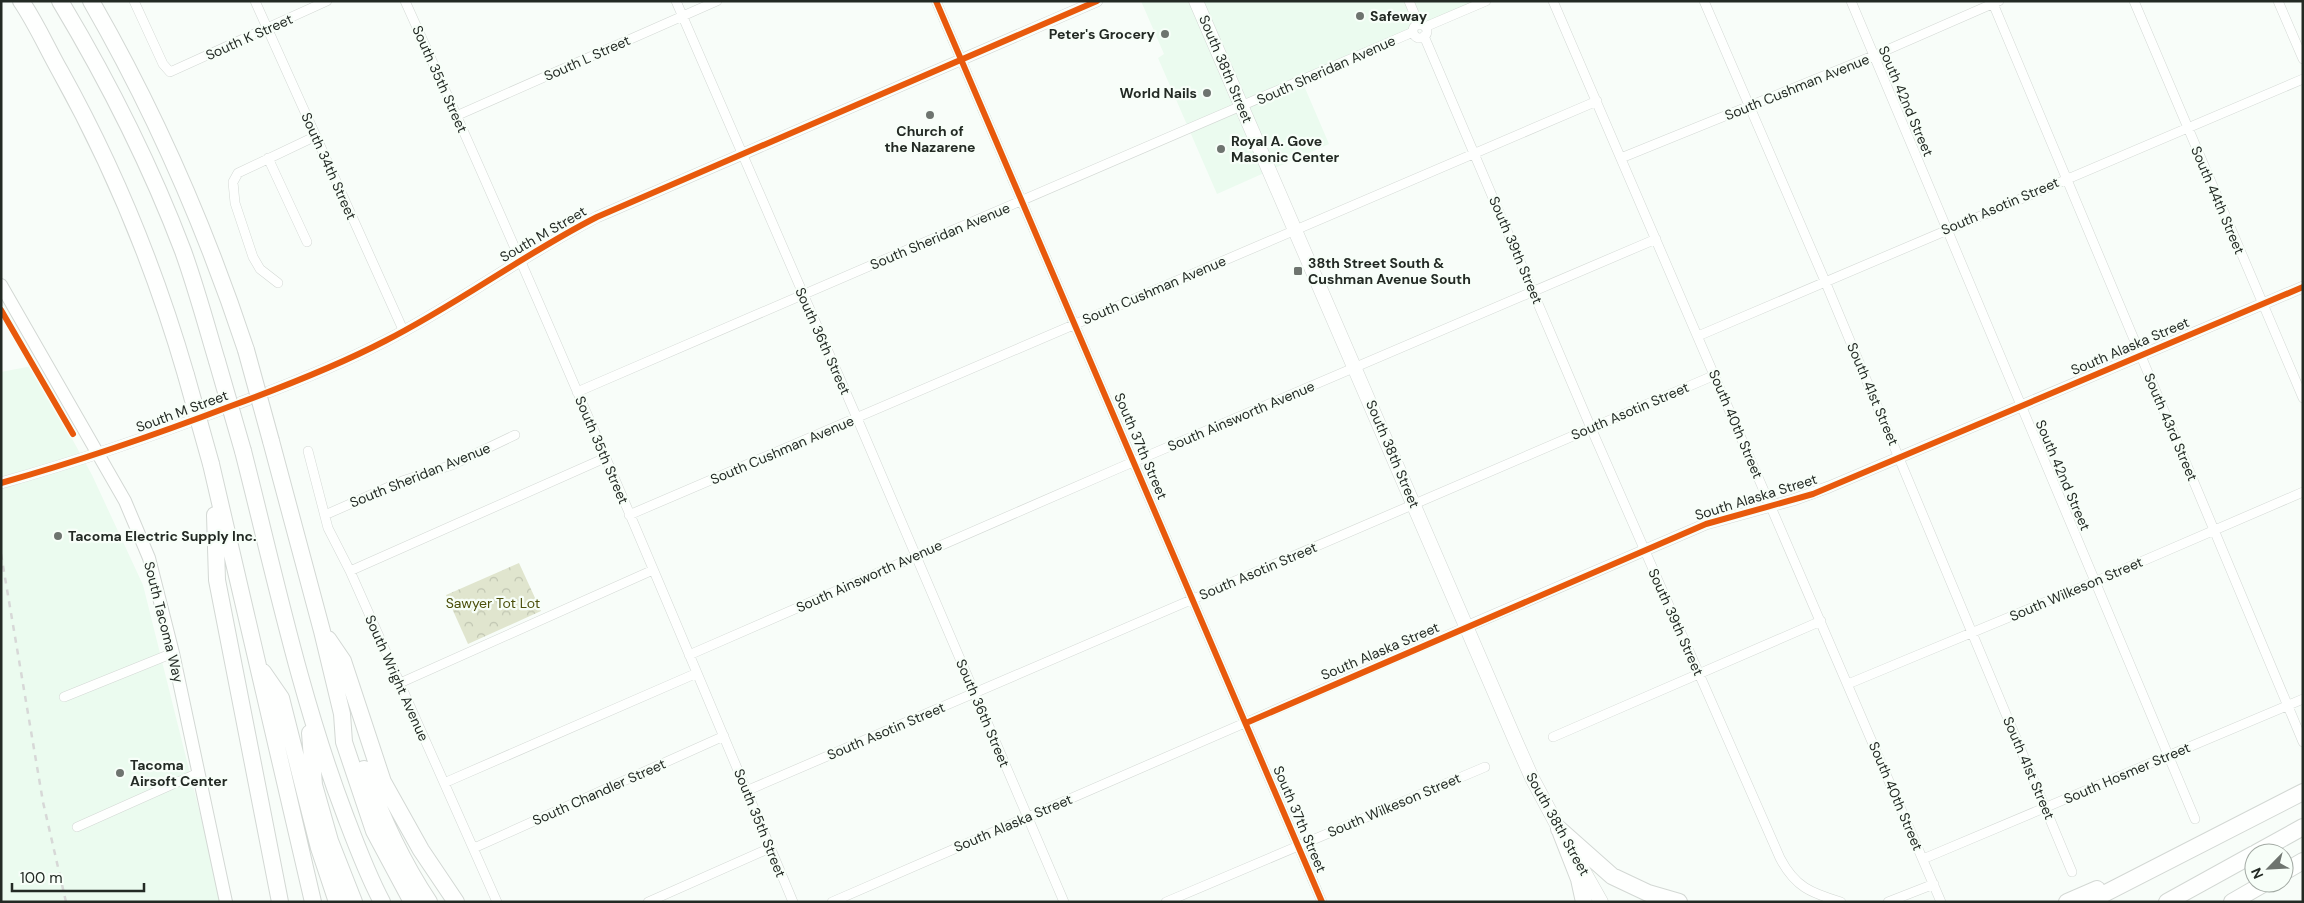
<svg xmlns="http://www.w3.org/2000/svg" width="2304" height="903" viewBox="0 0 2304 903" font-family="'DM Sans',sans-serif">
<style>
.built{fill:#ebfbef}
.park{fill:url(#park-crowns)}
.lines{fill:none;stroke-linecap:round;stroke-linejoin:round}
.minor-casing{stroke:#d3d8d4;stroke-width:10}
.tertiary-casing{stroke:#d3d8d4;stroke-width:12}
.secondary-casing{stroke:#d3d8d4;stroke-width:14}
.primary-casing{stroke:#d3d8d4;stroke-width:15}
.motorway-casing{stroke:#d3d8d4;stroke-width:18}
.minor{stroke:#fefffe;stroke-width:9}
.tertiary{stroke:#fefffe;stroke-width:11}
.secondary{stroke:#fefffe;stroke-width:12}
.primary{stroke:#fefffe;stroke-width:14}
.motorway{stroke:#fefffe;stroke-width:16}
.rail{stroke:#d7d8d7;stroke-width:2.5;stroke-dasharray:6 6;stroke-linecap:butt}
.motorway-bridge-casing{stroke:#d3d8d4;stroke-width:18;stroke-linecap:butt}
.motorway-bridge{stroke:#fefffe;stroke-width:16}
.cycleway-casing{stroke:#f7fef8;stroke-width:9}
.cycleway{stroke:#e8590c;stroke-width:6}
.poi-dot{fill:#6e746f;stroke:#f7fef8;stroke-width:2}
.labels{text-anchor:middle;stroke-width:4.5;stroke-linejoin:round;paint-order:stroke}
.poi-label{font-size:14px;font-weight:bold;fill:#232a24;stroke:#f7fef8;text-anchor:start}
.street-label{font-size:14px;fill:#232a24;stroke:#f7fef8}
.park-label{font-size:14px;fill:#4b4f0b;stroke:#f7fef8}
</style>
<defs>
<pattern id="park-crowns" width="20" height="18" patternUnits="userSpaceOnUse" patternTransform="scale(1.25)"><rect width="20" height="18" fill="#e0e5ce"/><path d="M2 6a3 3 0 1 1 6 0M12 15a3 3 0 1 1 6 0" fill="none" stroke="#c0c5b1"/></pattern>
</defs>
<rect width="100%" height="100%" fill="#f8fdf9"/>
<path class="built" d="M1141,1H1486L1302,81L1329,144L1217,194L1158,58L1164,54Z
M32,366L92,475L143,585L222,902H1V372Z"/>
<path class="park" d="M519,563L541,611L468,644L446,595Z"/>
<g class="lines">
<defs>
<path id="minor" d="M134,1L163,64L170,72L327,1
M255,1L404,332
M405,1C540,299 667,600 793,902
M676,1L857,418L1064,902
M936,1L1322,902
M1409,1L1419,25
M1553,1L1941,902
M1704,1L1825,281L2072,872
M1851,1L2195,819
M1992,1L2303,742
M2134,1L2303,398
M2278,1L2303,59
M1413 31a7 7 0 1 1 14 0a7 7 0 1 1-14 0Z
M1425,27L1486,1
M1424,36L1591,428L1780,858C1795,887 1811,893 1841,902
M456,116L717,1
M268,158L307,242
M1621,158L1873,56L1999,1
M278,283L260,269L253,257L235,203L233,182L238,173L316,136
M1698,336L2303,79
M577,392L1413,32
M308,451L328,528L350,571L497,902
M325,515L402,481L452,465L515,435
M629,515L1597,101
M350,571L605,458
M689,655L1119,468L1656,239
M400,683L653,570
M1848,684L2094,582L2303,492
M64,697L173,653
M1553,737L1821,621
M444,783L697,673
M746,791L1715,375
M77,827L198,773
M474,848L724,736
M1923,859L2303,699
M648,902L770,848
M832,902L1466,627
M1166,902L1485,767
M1888,902L1934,884"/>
<path id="tertiary" d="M1,483C79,461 155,435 231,406C283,387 335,367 385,341C458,304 524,254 597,217L1097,1
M1466,627L1706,524L1793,500L1829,487L2303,287"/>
<path id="secondary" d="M1,285L125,501L149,558L173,653L226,902"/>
<path id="primary" d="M1196,1L1516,742L1532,778L1564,838
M1579,863L1601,902"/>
<path id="motorway" d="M21,1C36,23 47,48 60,71C114,168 155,268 186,375
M60,1C108,81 150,164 183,251C196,287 206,324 217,361
M91,1C155,112 206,229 246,350
M271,441L322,631L342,714L344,742L374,831L412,902
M243,451C274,572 300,697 345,815C356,844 367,874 382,902
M211,464L313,902
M215,515L217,580L280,902
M328,639L343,661L383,782L421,850L456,902
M263,672L281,698L319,848L337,902
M310,733L314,785L330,841L354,902
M364,769C381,816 401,860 429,902
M1559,829L1612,876L1648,893L1679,902
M1561,833L1579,879L1584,902
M2256,853L2303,827
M2284,872L2303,861
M2067,902L2097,889
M2088,902L2303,792
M2167,902L2254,854
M2232,902L2265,883"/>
</defs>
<use href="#minor" class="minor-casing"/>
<use href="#tertiary" class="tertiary-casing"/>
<use href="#secondary" class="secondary-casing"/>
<use href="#primary" class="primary-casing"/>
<use href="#motorway" class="motorway-casing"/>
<use href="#minor" class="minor"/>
<use href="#tertiary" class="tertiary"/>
<use href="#secondary" class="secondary"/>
<use href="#primary" class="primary"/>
<use href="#motorway" class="motorway"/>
<path class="rail" d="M1,554L43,802L66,902"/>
<defs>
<path id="motorway-bridge" d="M246,350L271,441
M217,361L243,451
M186,375L211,464"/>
</defs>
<use href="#motorway-bridge" class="motorway-bridge-casing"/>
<use href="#motorway-bridge" class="motorway-bridge"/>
<defs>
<path id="cycleway" d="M936,1L1322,902
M1,310L73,434
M1,483C79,461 155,435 231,406C283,387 335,367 385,341C458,304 524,254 597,217L1097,1
M1246,723L1706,524L1813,494L2303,287"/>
</defs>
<use href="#cycleway" class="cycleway-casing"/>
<use href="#cycleway" class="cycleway"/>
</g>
<g class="poi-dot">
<circle cx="1360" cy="16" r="5"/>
<circle cx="1165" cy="34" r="5"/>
<circle cx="1207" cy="93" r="5"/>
<circle cx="930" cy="115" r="5"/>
<circle cx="1221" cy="149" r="5"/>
<rect x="1293" y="266" width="10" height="10" rx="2.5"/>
<circle cx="58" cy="536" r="5"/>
<circle cx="120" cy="773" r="5"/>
</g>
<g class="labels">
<g class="poi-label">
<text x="1370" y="21">Safeway</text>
<text x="1155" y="39" text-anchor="end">Peter's Grocery</text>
<text x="1197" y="98" text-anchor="end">World Nails</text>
<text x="930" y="136" text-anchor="middle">Church of<tspan x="930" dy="16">the Nazarene</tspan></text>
<text x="1231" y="146">Royal A. Gove<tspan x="1231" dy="16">Masonic Center</tspan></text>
<text x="1308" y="268">38th Street South &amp;<tspan x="1308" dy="16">Cushman Avenue South</tspan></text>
<text x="68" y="541">Tacoma Electric Supply Inc.</text>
<text x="130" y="770">Tacoma<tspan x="130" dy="16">Airsoft Center</tspan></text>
</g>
<g class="street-label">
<text transform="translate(249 37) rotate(-24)" y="5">South K Street</text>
<text transform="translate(587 58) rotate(-24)" y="5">South L Street</text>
<text transform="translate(1226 69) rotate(67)" y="5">South 38th Street</text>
<text transform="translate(1326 70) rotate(-24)" y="5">South Sheridan Avenue</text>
<text transform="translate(440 79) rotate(66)" y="5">South 35th Street</text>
<text transform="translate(1797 87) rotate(-22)" y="5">South Cushman Avenue</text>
<text transform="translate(1906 101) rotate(67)" y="5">South 42nd Street</text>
<text transform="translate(329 166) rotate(66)" y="5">South 34th Street</text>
<text transform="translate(2218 200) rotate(67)" y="5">South 44th Street</text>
<text transform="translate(2000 206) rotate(-23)" y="5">South Asotin Street</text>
<text transform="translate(543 234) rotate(-30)" y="5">South M Street</text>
<text transform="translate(940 236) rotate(-23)" y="5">South Sheridan Avenue</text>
<text transform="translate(1516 250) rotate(67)" y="5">South 39th Street</text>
<text transform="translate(1154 290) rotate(-23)" y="5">South Cushman Avenue</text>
<text transform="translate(823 341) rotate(66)" y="5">South 36th Street</text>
<text transform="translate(2130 346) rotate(-23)" y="5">South Alaska Street</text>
<text transform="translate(1873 394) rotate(67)" y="5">South 41st Street</text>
<text transform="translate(182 411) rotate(-20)" y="5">South M Street</text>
<text transform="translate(1630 411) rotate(-23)" y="5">South Asotin Street</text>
<text transform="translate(1241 416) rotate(-23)" y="5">South Ainsworth Avenue</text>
<text transform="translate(1736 424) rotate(67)" y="5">South 40th Street</text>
<text transform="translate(2171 427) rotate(67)" y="5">South 43rd Street</text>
<text transform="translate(1141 446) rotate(67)" y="5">South 37th Street</text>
<text transform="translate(602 450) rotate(67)" y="5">South 35th Street</text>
<text transform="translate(782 450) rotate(-23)" y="5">South Cushman Avenue</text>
<text transform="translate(1393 454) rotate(67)" y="5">South 38th Street</text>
<text transform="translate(420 475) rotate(-22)" y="5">South Sheridan Avenue</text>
<text transform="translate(2063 475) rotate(67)" y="5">South 42nd Street</text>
<text transform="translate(1756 497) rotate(-17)" y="5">South Alaska Street</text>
<text transform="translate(1258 571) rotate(-23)" y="5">South Asotin Street</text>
<text transform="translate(869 576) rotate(-24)" y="5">South Ainsworth Avenue</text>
<text transform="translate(2076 589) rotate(-23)" y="5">South Wilkeson Street</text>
<text transform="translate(164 622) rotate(76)" y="5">South Tacoma Way</text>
<text transform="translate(1676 622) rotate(66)" y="5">South 39th Street</text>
<text transform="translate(1380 651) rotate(-23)" y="5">South Alaska Street</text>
<text transform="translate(397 678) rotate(66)" y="5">South Wright Avenue</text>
<text transform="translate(983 713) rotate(67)" y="5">South 36th Street</text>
<text transform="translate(886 731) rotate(-23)" y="5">South Asotin Street</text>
<text transform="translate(2029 768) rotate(67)" y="5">South 41st Street</text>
<text transform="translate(2127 773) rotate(-23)" y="5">South Hosmer Street</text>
<text transform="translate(599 792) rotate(-24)" y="5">South Chandler Street</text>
<text transform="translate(1896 796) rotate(67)" y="5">South 40th Street</text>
<text transform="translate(1394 805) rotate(-23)" y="5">South Wilkeson Street</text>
<text transform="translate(1300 819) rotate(67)" y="5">South 37th Street</text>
<text transform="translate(760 823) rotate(68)" y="5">South 35th Street</text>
<text transform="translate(1013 823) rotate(-23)" y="5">South Alaska Street</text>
<text transform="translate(1558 824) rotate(61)" y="5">South 38th Street</text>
</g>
<g class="park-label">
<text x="493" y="608">Sawyer Tot Lot</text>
</g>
</g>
<rect width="2304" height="903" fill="none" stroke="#232a24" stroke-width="5"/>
<g transform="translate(2269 868) rotate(246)"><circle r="24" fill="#f7fef8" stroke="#a2a9a3"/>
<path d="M0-4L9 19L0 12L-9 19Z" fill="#6e746f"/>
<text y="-8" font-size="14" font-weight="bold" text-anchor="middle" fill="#232a24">N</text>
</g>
<path d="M12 883v8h132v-8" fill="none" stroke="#232a24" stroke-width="2.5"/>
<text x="20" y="883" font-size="15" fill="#232a24" stroke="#f7fef8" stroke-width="4" paint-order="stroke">100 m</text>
</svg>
